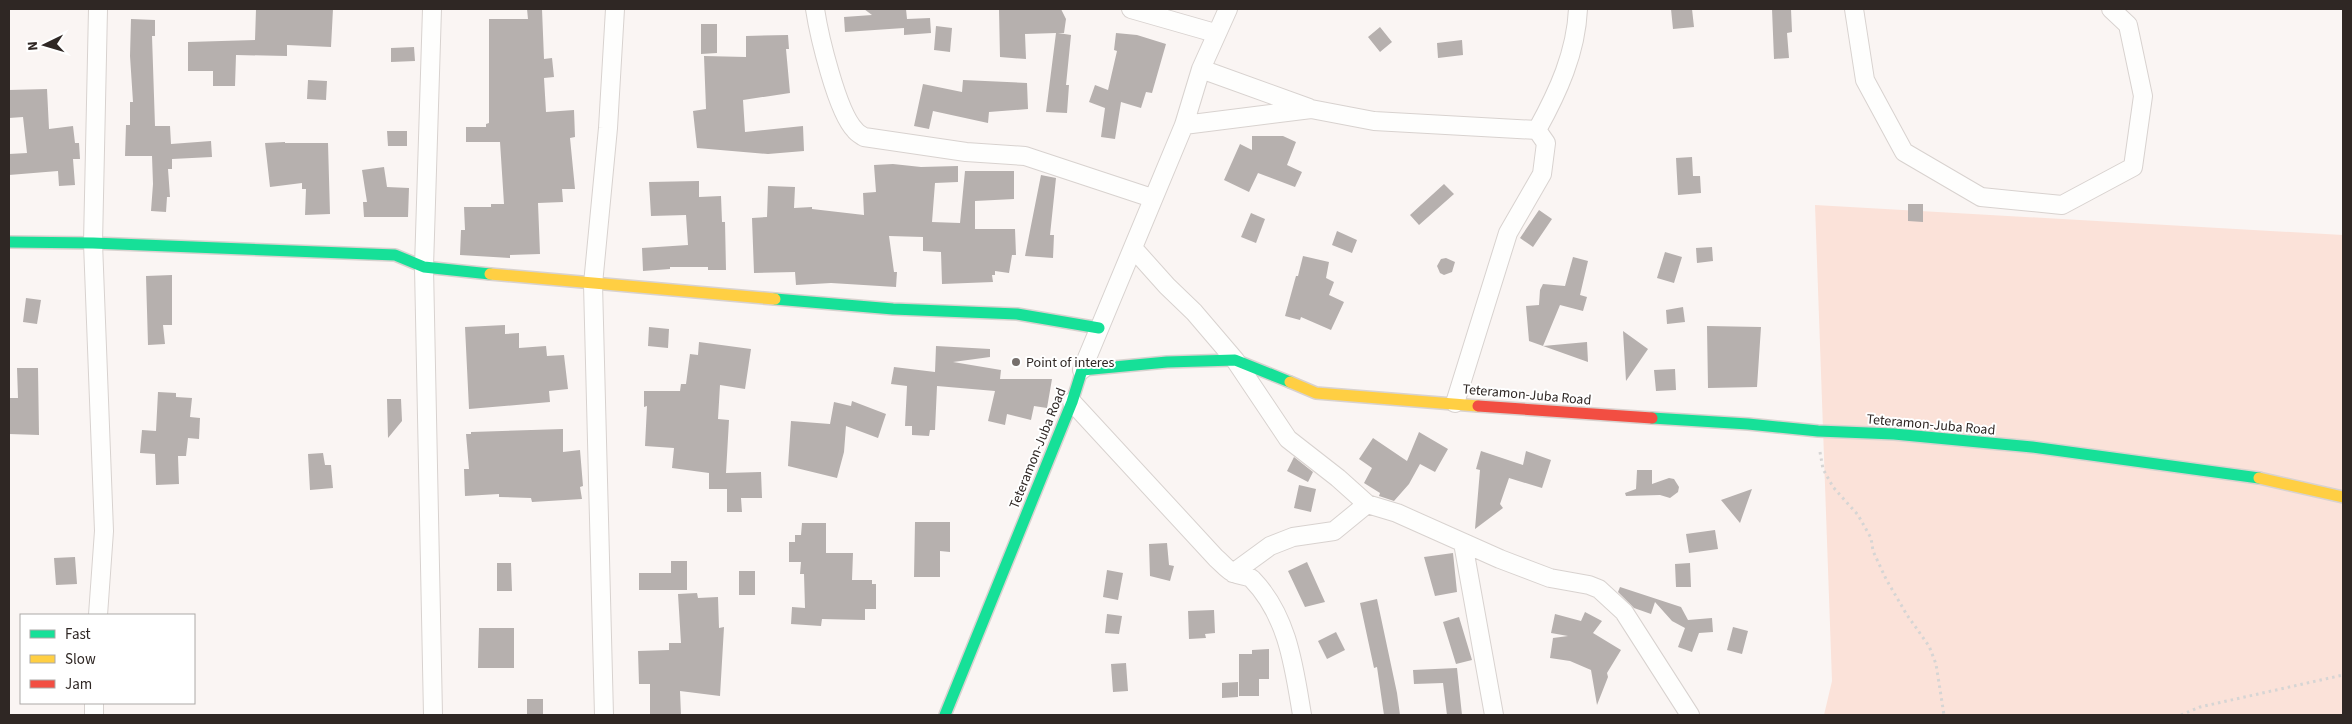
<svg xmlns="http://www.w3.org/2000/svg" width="2352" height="724" viewBox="0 0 2352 724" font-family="'Source Sans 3',sans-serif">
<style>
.green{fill:#fbe2d9}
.building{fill:#b6b0ae}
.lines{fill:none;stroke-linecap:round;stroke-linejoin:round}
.street-casing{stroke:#d8d2cf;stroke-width:20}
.fast-casing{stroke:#d8d2cf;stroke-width:14}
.slow-casing{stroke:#d8d2cf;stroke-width:14}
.jam-casing{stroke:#d8d2cf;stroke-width:14}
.path{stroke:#d6d5d4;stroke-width:3;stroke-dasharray:2.5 4;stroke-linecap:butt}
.street{stroke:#fefefd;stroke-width:18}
.fast{stroke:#16e098;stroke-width:11}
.slow{stroke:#ffcf43;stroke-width:11}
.jam{stroke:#f24e42;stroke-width:11}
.poi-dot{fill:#766f6c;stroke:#fff;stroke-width:2}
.labels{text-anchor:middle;stroke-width:4;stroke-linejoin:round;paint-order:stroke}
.poi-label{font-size:14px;fill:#2f2724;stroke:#fff;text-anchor:start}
.street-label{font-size:14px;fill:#2f2724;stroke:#fff}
</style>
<rect width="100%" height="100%" fill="#faf5f3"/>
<path class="green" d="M1815,205L2343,235V715H1824L1832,681Z"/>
<path class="building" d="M256,9H333L331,47L287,45V56L236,55L235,86H213V71H188V42L255,40Z
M527,9H542L544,59L552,58L554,77L544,78L546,112L574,110L575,137L570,138L575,189H562L563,202L538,203L540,254L510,255V258L460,255L461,230H465L464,207H491V204H504L500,142H466V127H486V124L489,123V19H528Z
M864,9H906L907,19L930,18L931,33L904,35V28L845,32L844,17L872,15Z
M999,9H1061L1066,19L1064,33H1058L1071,35L1066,85H1069L1067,113L1046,112L1056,33L1025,34L1026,59L1000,57Z
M1671,9H1692L1694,27L1673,29Z
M1772,9H1791L1792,32L1787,33L1789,58L1774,59Z
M131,19L155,20V36H152L155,126H170L171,144L211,141L212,157L172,159V169H168L170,197H167L166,212L151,211L153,184L152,156H125L126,125H130V102H133L130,56Z
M701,24H717V53L701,54Z
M936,26L952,28L950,52L934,50Z
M1380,27L1392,42L1380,52L1368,37Z
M1116,33L1137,35L1166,44L1152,93L1146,92L1141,108L1121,102L1115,139L1101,137L1105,108L1089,102L1095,85L1108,90L1117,51L1114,50Z
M788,35L789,49H786L790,93L743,100L745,132L803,126L804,151L768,154L697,148L693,111L706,109L704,56L746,57V36Z
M1462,40L1463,55L1438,58L1437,43Z
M414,47L415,61L391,62V48Z
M308,80L327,81L326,100L307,99Z
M963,80L1027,83L1028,109L989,112L988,123L933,111L929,129L914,126L923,84L962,92Z
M47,89L49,129L73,126L75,143H79L80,159H73L75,185L59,186L58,171L9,175V154L27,153L23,117L9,118V90Z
M387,131H407V146H388Z
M1252,136H1283L1296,142L1287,165L1302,172L1295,187L1258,173L1249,192L1224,180L1240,144L1252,150Z
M285,142V143H328L330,214L305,215L306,189H302V183L270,187L265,143Z
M1692,157L1693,176H1700L1701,193L1678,195L1676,158Z
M893,164L921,167L958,166V182L935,183L932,222L960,223L965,171H1014V199L975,201V229H1015L1016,255H1012L1009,273L995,271V275H992L993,282L942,284L941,252L923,251V237L889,236L894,272H897L896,287L831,283L796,285L795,272L754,273L752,218L767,217L768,186L795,187L794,208L812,207V209L864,215L863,193L876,192L874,165Z
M384,167L387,187L409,188L408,217H364L363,202H367L362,170Z
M1041,175L1056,178L1050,235H1054L1053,258L1025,256Z
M699,181V197L721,196L722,222H725L726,270H708V267H670V269L643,271L642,248L688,245L686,215L651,216L649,182Z
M1444,184L1454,194L1419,225L1410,215Z
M1908,204H1923V222L1908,221Z
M1539,210L1552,219L1533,247L1520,238Z
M1251,213L1265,219L1256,243L1241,237Z
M1337,231L1357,240L1352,253L1332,245Z
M1712,247L1713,261L1697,263L1696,248Z
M1665,252L1682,257L1674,283L1657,278Z
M1303,256L1329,262L1326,278L1334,282L1329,295L1344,302L1331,330L1301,317L1300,320L1285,316L1296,276H1298Z
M1573,257L1588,261L1580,295L1587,297L1583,311L1560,305L1543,346L1587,342L1588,362L1529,341L1526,306L1539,305L1540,290L1543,284L1565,286Z
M1446,258L1455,262L1452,272L1444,275L1440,273L1437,266L1441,259Z
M172,275V325H163L165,344L148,345L146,276Z
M26,298L41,300L37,324L23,322Z
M1683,307L1685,322L1667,324L1666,310Z
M505,325V334L519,333V348L546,346L547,356L564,355L568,389L549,391L550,402L469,409L465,327Z
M1707,326L1761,327L1757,387L1708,388Z
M649,327L669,329L668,348L648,346Z
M1623,331L1648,349L1626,381Z
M699,342L751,349L745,389L720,385L718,419L729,420L726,473L761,472L762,498H741L742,512H727V489H709V473L672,468L674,448L645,446L647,406L644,407V391H680L681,384H686L690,354L698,355Z
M936,346L990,349V357L953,362L1001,370L1000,379H1052L1047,408L1034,406L1031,420L1007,414L1005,425L988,421L995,391L937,386L935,430H930L929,436L912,435V426H905L907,386L891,384L894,367L935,372Z
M17,368H38L39,435L9,434V398H18Z
M1675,369L1676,390L1656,391L1654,370Z
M158,392L176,393V397L192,398L190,417L200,418L199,439L188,438L186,456H178L179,484L156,485L155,454L140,453L142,430L156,431Z
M387,399H401L402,421L388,438Z
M852,401L886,414L878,438L846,426L844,452L837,478L788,466L791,421L830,424L834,402L851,406Z
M563,429V452L580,450L583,486L580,487L582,499L532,502L531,498L499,497V494L465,496L464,469H469L466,434H471V432Z
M1419,432L1448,449L1435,472L1420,464L1409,484L1394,501L1379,496L1380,493L1364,483L1372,468L1359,459L1373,438L1407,461Z
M1481,451L1523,465L1526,451L1551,460L1542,488L1509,478L1500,504L1503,508L1475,529L1480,470L1476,469Z
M323,453L325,465H331L333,488L310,490L308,454Z
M1294,457L1313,472L1308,482L1287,471Z
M1637,470H1652V484L1669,478L1674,479L1679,487L1678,492L1670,498L1660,495L1626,496L1625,493L1636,489Z
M1299,485L1316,489L1311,512L1294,508Z
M1752,489L1740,523L1721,500Z
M915,522H950V552L940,551V577H914Z
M802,523H826V553H853L852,580H872V584H876V609H865V620L822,619L821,626L791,624L792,607L805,608L804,574H800L801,562H789V542H795V535H801Z
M1715,530L1718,549L1689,553L1686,534Z
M1167,543L1169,565L1174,566L1170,581L1150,576L1149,544Z
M1453,553L1457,592L1435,596L1424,557Z
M75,557L77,584L56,585L54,558Z
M671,561H687V590H639V573H671Z
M1307,562L1325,602L1305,607L1288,571Z
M497,563H511L512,591H497Z
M1690,563L1691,587H1676L1675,564Z
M1107,570L1123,573L1118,600L1103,597Z
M739,571H755V595H739Z
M1620,587L1681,607L1688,620L1712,618L1713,632L1699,633L1692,652L1678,647L1685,628L1672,621L1655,602L1651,614L1634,608L1618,592Z
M697,593L698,598L718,597L719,628L724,627L720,696L680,691L681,715H650V684H639L638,651L669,650V643H681L678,594Z
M1377,599L1397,693L1400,715H1384L1377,667L1374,668L1360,603Z
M1214,610L1215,633L1205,634L1206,638L1189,639L1188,611Z
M1585,612L1602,621L1593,633L1621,650L1607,673L1608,677L1597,705L1591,670L1570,661L1550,658L1553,638L1568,636L1551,633L1555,614L1581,621Z
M1107,614L1122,616L1119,634L1105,633Z
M1459,617L1472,660L1456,664L1443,622Z
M1733,627L1748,631L1742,654L1727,650Z
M479,628H514V668H478Z
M1336,632L1345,650L1327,659L1318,641Z
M1269,649V679H1259V696H1239V654H1252V650Z
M1126,663L1128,691L1113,692L1111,664Z
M1457,668L1462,715H1447L1443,683L1414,684L1413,670Z
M1238,682V697L1222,698V683Z
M527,699H543V715H527Z"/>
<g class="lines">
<defs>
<path id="street" d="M98,9L93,243L104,531L98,615
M432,9L424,267L433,715
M815,9C819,35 837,112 855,130C857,133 861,135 864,137L966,152L1025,156L1152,198
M1131,9L1215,33
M1854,9L1865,80L1904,152L1981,197L2062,205L2133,167L2143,96L2128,25L2111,9
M1201,69L1309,108
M1184,125L1311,109L1374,121L1537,130L1546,143L1542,174L1508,233L1455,403
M1537,130C1558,92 1576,53 1578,9
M1133,248L1167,286L1194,312L1235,360L1288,439L1338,478L1367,504L1397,513L1500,559L1550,578L1589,585L1599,589L1624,612L1690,715
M1082,370L1184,125L1201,69L1228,9
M1072,402L1216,558C1222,563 1228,571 1234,573C1240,576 1247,575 1252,579C1288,616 1294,667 1302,715
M1463,543L1494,715
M1233,573L1270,546L1293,537L1334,531L1367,504
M94,703V715
M604,715L593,284L608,128L615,9"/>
<path id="fast" d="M9,242L93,243L395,255L424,267L490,274
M775,299L893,309L1017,314L1099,328
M1652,418L1748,424L1818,431L1894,434L2032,447L2259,478
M945,715L1072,402L1082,370L1167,362L1235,360L1290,382"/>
<path id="slow" d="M490,274L775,299
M1290,382L1316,393L1478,406
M2259,478L2343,497"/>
<path id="jam" d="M1478,406L1652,418"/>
</defs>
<use href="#street" class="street-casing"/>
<use href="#fast" class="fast-casing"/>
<use href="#slow" class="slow-casing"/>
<use href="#jam" class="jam-casing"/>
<path class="path" d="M1820,452L1823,469L1833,487L1858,515L1871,538L1873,551L1886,579L1907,615L1929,646L1936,664L1944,715
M2181,715L2200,707L2343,675"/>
<use href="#street" class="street"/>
<use href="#fast" class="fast"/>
<use href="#slow" class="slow"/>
<use href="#jam" class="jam"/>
</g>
<circle class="poi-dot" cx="1016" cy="362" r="5"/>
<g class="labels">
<g class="poi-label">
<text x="1026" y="367">Point of interes</text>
</g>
<g class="street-label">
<text transform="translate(1527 394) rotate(5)" y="5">Teteramon-Juba Road</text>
<text transform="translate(1931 424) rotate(5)" y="5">Teteramon-Juba Road</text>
<text transform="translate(1037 448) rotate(-68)" y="5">Teteramon-Juba Road</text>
</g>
</g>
<rect width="2352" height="724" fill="none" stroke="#2f2724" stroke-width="20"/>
<rect x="20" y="614" width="175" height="90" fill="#ffffff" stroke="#aca9a7"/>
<rect x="30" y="630" width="25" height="8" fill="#16e098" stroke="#aca9a7"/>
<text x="65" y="639" font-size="15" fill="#2f2724">Fast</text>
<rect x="30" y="655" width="25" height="8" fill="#ffcf43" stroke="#aca9a7"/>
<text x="65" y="664" font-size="15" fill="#2f2724">Slow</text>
<rect x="30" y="680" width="25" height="8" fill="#f24e42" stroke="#aca9a7"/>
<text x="65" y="689" font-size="15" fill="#2f2724">Jam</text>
<g transform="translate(45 45) rotate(265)" stroke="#ffffff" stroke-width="4" paint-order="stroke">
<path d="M0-4L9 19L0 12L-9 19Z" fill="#2f2724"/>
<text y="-8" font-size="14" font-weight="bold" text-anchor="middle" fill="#2f2724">N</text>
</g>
</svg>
